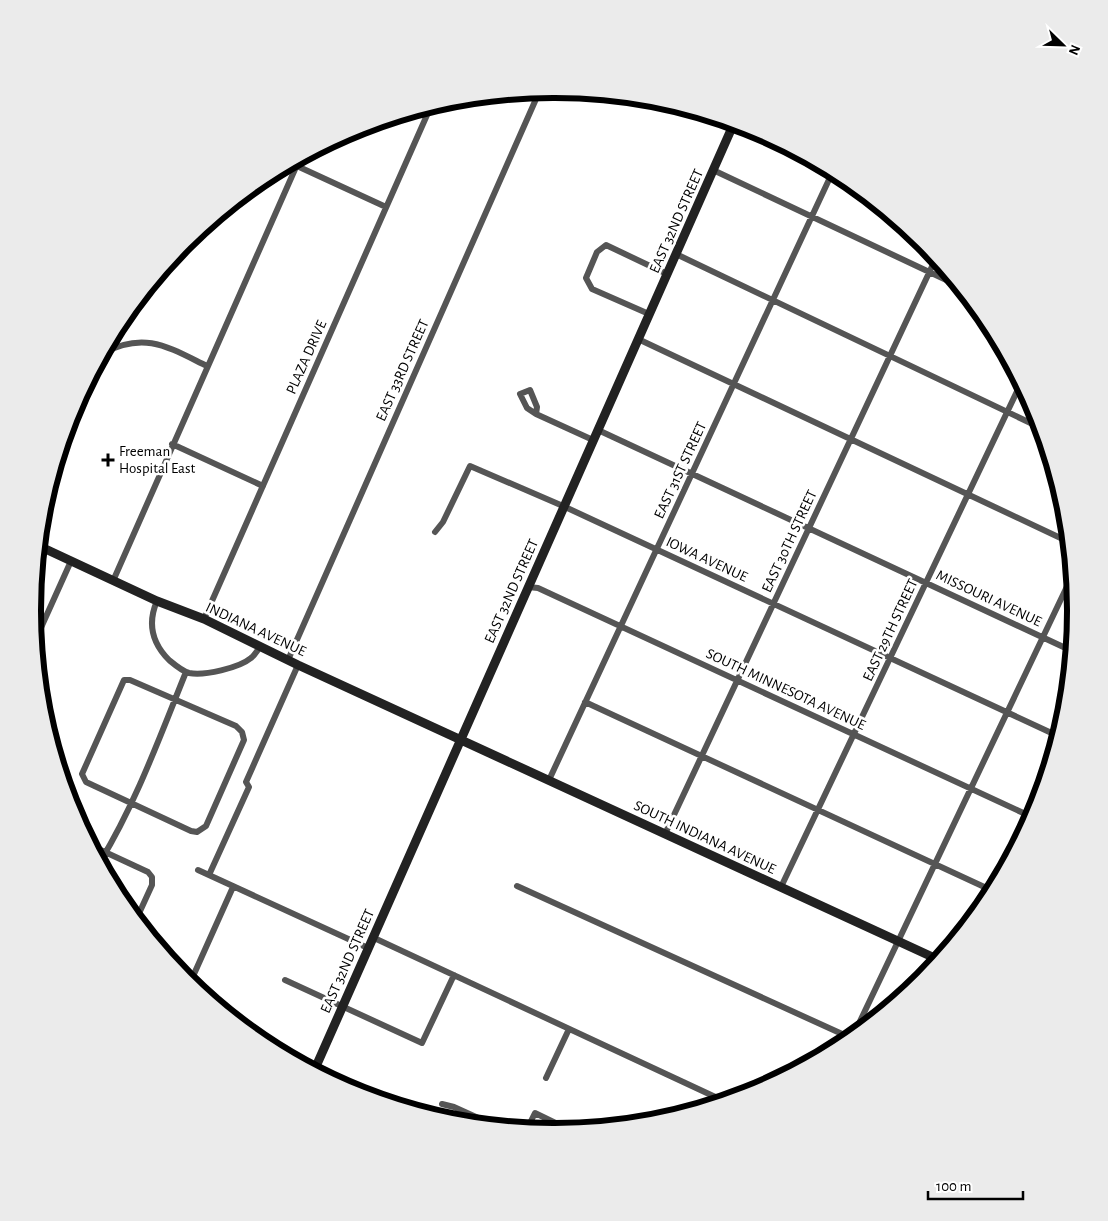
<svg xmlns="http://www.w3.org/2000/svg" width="1108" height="1221" viewBox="0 0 1108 1221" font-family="'Alegreya Sans',sans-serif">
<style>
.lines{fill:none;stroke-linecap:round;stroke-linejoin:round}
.street{stroke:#555;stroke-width:6}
.secondary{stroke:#222;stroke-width:9}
.poi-dot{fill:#000;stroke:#fff;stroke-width:2}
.labels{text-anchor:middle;stroke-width:5;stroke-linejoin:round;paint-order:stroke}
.street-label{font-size:15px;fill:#000;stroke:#fff}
.poi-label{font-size:15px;fill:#000;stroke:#fff;text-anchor:start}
.rim{fill:none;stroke:#000;stroke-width:6}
</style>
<rect width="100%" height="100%" fill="#fff"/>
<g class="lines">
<path class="street" d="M297,166L386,207
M713,170L959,286
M676,254L1041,428
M649,314L592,289L586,278L597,252L606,245L667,274
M638,339L1069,542
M103,353C145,331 168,347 207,366
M530,390L537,407L536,414L527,408L520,394Z
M536,414L593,440
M598,430L1072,651
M172,444L263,486
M435,532L443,522L470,466L563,506L1058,736
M113,581L300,158
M528,587L538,588L1032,817
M157,601C147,624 152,643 169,660C175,665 182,671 189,673C204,676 239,668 251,658C255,655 258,649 261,646
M204,619L431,106
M35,641L71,561
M288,660L540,90
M124,680H130L236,726L242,732L244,740L206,826L197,832L191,831L86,782L82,774Z
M585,702L993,891
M549,780L833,171
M665,834L936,258
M92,846L148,872L152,877V885L136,920
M100,862C136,803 160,736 186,672
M198,870L368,948
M209,875L249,787L246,782L298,665
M517,886L851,1038
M781,887L1021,383
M372,937L724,1101
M285,980L422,1043L454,975
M190,983L233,887
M853,1036L1072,576
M546,1078L569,1029
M442,1104L454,1107L496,1126
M527,1129L535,1113L570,1130"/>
<path class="secondary" d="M39,546L157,601L204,619L298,665L939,960
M314,1071L734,123"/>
</g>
<path class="poi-dot" d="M105.5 452.5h5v5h5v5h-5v5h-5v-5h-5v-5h5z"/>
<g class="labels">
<g class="street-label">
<text transform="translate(676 221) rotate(-66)" y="5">EAST 32ND STREET</text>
<text transform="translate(306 357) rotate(-66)" y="5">PLAZA DRIVE</text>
<text transform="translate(402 370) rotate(-66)" y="5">EAST 33RD STREET</text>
<text transform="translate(680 470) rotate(-65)" y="5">EAST 31ST STREET</text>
<text transform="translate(789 541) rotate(-65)" y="5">EAST 30TH STREET</text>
<text transform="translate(707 559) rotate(25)" y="5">IOWA AVENUE</text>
<text transform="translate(511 591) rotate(-66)" y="5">EAST 32ND STREET</text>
<text transform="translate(989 598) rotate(25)" y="5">MISSOURI AVENUE</text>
<text transform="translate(256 629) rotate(25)" y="5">INDIANA AVENUE</text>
<text transform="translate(890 630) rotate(-65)" y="5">EAST 29TH STREET</text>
<text transform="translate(786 689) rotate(25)" y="5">SOUTH MINNESOTA AVENUE</text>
<text transform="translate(705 837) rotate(25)" y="5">SOUTH INDIANA AVENUE</text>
<text transform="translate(347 961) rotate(-66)" y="5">EAST 32ND STREET</text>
</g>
<g class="poi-label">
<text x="119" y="456">Freeman<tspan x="119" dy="17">Hospital East</tspan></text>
</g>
</g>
<path d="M0 0H1108V1221H0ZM553 98H555A512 512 0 0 1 1067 610V611A512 512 0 0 1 555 1123H553A512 512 0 0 1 41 611V610A512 512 0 0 1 553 98Z" fill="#ebebeb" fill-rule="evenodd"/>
<path class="rim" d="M553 98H555A512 512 0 0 1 1067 610V611A512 512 0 0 1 555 1123H553A512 512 0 0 1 41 611V610A512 512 0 0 1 553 98Z"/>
<g transform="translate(1063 45) rotate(113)" stroke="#ffffff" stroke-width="4" paint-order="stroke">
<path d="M0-4L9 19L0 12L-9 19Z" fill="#000000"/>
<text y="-8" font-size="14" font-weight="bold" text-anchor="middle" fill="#000000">N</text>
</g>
<path d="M928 1191v8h95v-8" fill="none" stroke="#000000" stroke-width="2.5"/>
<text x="936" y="1191" font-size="15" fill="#000000" stroke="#ffffff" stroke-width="4" paint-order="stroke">100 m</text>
</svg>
